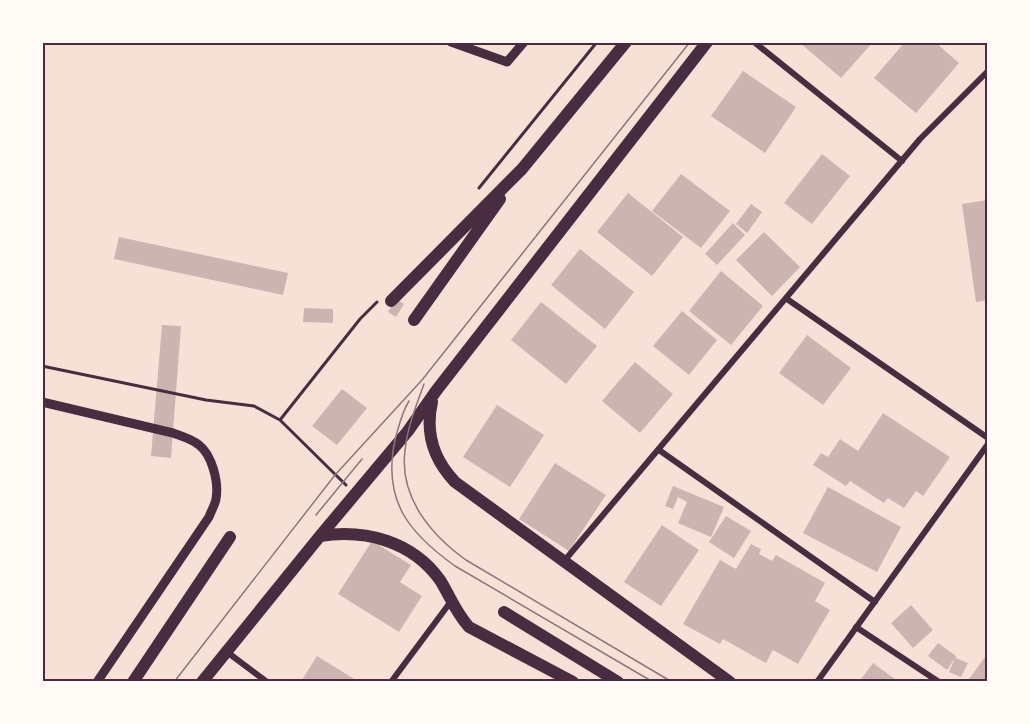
<svg xmlns="http://www.w3.org/2000/svg" width="1030" height="724" viewBox="0 0 1030 724" font-family="'Sofia Sans Condensed',sans-serif">
<style>
.building{fill:#ccb4b1}
.lines{fill:none;stroke-linecap:round;stroke-linejoin:round}
.path{stroke:#4a2c40;stroke-width:3}
.minor{stroke:#4a2c40;stroke-width:6}
.tertiary{stroke:#4a2c40;stroke-width:9}
.primary{stroke:#4a2c40;stroke-width:12}
.tram{stroke:#8f747c;stroke-width:1.5}
.neatline{fill:none;stroke:#4a2c40;stroke-width:2}
</style>
<rect width="100%" height="100%" fill="#f7e1d7"/>
<path class="building" d="M799,42H873L841,78Z
M905,42H935L959,63L916,113L874,78Z
M743,71L796,107L765,153L711,116Z
M822,154L850,176L812,224L784,203Z
M681,174L730,211L701,248L652,211Z
M628,193L683,237L652,276L597,232Z
M988,200V300L976,302L962,204Z
M751,204L762,212L747,233L736,224Z
M733,223L745,235L717,265L705,254Z
M764,232L800,267L772,296L736,260Z
M119,237L288,273L283,295L114,259Z
M580,249L634,292L605,329L551,285Z
M721,271L763,306L731,345L689,311Z
M396,299L404,304L396,317L388,312Z
M541,302L597,346L566,384L511,340Z
M304,308L333,309V323L303,322Z
M682,311L717,340L689,375L653,346Z
M162,325L181,326L171,458L151,456Z
M807,335L851,368L823,405L779,373Z
M635,362L673,394L640,433L602,401Z
M342,389L367,408L337,445L312,426Z
M497,405L544,435L510,487L463,457Z
M883,413L950,457L923,496L916,491L904,508L888,498L884,503L850,481L846,486L813,465L821,453L828,457L840,439L858,451Z
M555,463L606,495L569,551L519,519Z
M673,486L724,507L711,537L678,523L687,502L678,497L673,509L665,506Z
M828,487L901,527L877,572L803,533Z
M726,516L751,531L734,558L709,542Z
M662,525L699,550L661,606L624,582Z
M372,541L411,565L400,582L422,596L399,632L338,594Z
M751,544L761,549L759,554L772,561L776,555L825,583L815,601L830,610L798,664L773,650L766,663L723,639L720,644L683,624L720,560L736,569Z
M911,605L933,630L913,648L891,623Z
M938,643L956,656V658L968,663L961,677L949,672L955,658L947,670L928,656Z
M988,653V682H974L969,679Z
M317,656L359,682H305L302,680Z
M873,663L899,682H859Z"/>
<g class="lines">
<path class="path" d="M479,188L597,42
M42,366L206,400L254,406L280,420
M346,485L280,420L360,319L377,302"/>
<path class="minor" d="M754,42L902,161
M787,299L988,438
M659,450L875,602
M565,560L920,139L988,71
M856,627L939,682
M227,652L267,682
M391,682L452,600
M817,682L988,444"/>
<path class="tertiary" d="M451,42L507,62L524,42
M42,402L173,433C181,436 192,439 199,445C212,455 219,482 216,499C215,505 211,511 209,517L97,682"/>
<path class="primary" d="M391,301L522,169L626,42
M414,320L500,199
M432,402C425,433 433,459 455,482L730,682
M320,536C365,529 412,541 440,580C450,596 456,613 469,627L573,682
M504,612L618,682
M133,682L230,537
M202,682L320,536L408,431L436,391L707,42"/>
<path class="tram" d="M424,384C416,406 407,428 405,451C399,497 431,535 466,560L672,682
M409,401C401,414 399,426 395,440C382,501 409,533 455,566L653,682
M316,515L362,459
M174,682L335,475L422,380L690,42"/>
</g>
<rect width="1030" height="724" fill="none" stroke="#fffaf5" stroke-width="87"/>
<rect x="44" y="44" width="942" height="636" class="neatline"/>
</svg>
